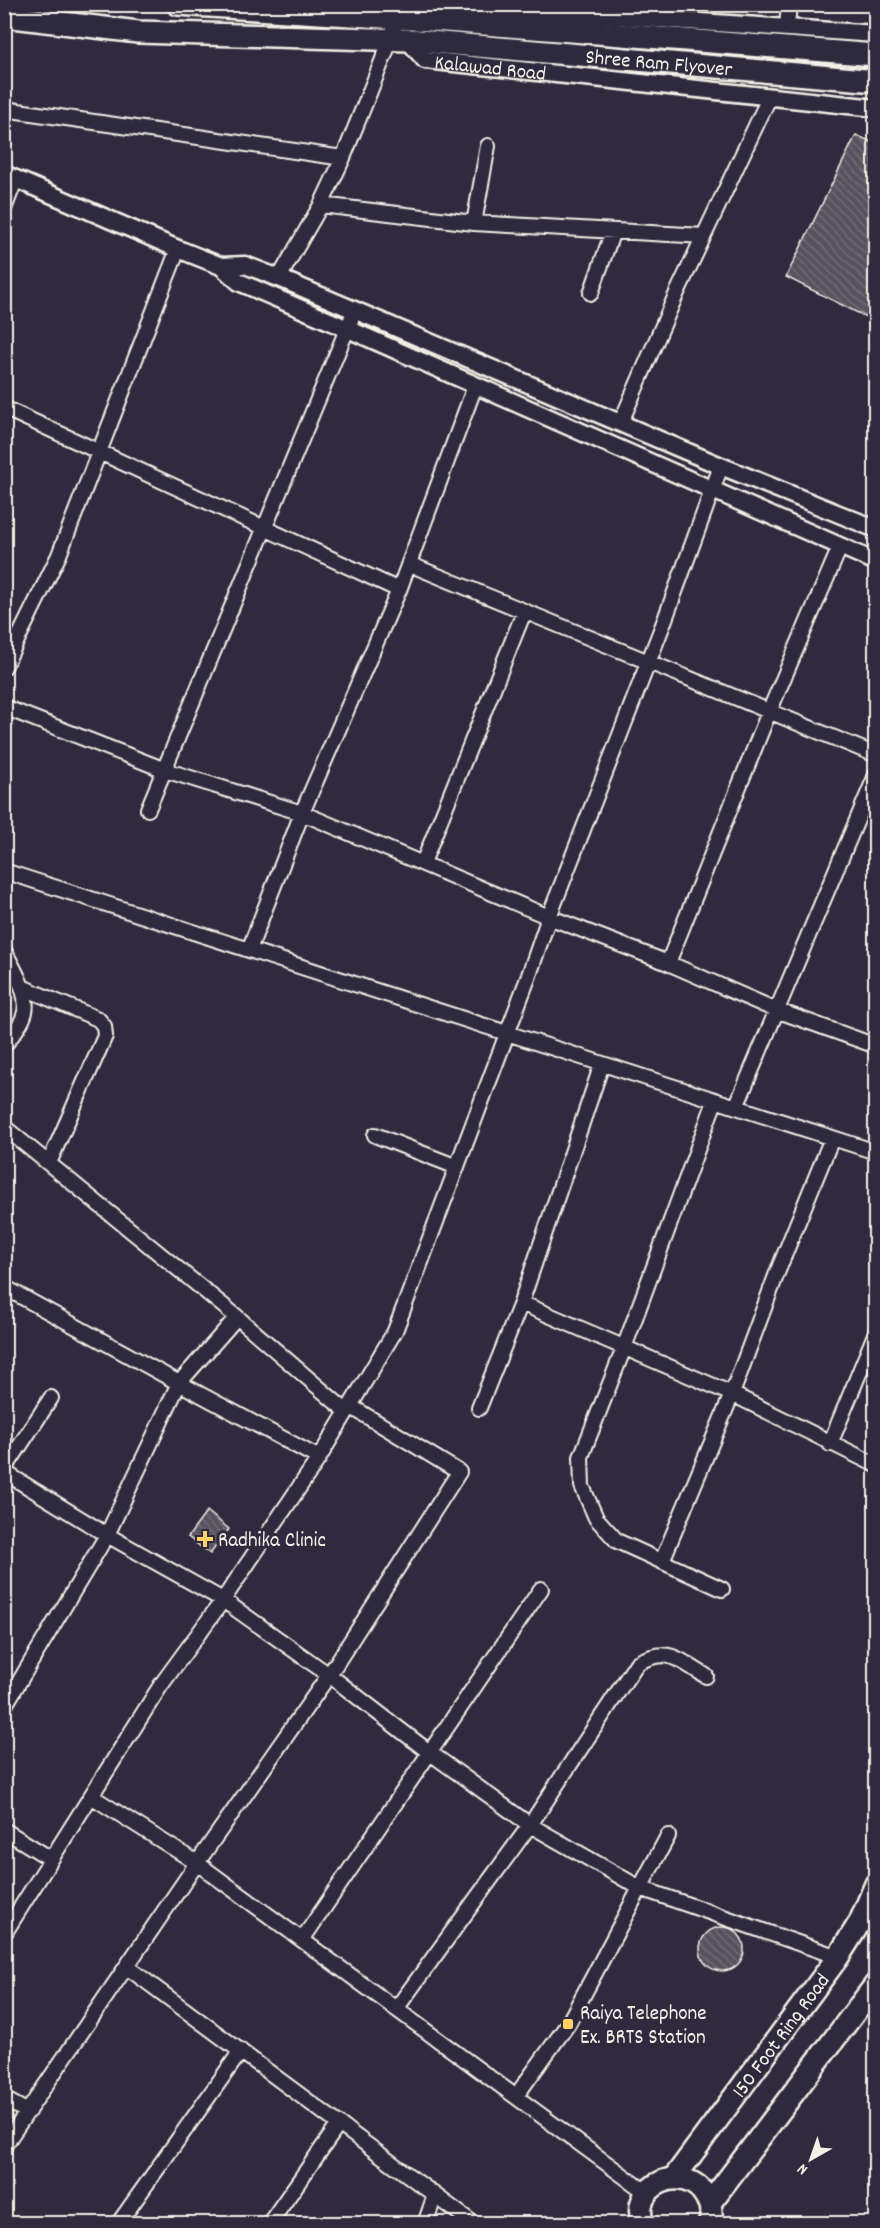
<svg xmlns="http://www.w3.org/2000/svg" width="880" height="2228" viewBox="0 0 880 2228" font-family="Dekko,sans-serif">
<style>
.building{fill:url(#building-back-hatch);stroke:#f4f1e8;stroke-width:1.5}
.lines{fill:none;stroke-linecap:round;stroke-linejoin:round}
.minor-casing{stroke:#f4f1e8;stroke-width:18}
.tertiary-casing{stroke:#f4f1e8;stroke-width:21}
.primary-casing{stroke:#f4f1e8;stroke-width:26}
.trunk-casing{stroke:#f4f1e8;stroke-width:26}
.minor{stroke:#2f2a3d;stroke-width:14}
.tertiary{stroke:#2f2a3d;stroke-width:16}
.primary{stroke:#2f2a3d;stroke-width:21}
.trunk{stroke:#2f2a3d;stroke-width:21}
.poi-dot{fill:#ffd166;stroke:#2f2a3d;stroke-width:2}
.labels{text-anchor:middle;stroke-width:6;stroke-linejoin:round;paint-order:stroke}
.street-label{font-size:21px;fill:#f4f1e8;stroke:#2f2a3d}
.poi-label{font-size:21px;fill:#f4f1e8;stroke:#2f2a3d;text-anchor:start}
</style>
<defs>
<pattern id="building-back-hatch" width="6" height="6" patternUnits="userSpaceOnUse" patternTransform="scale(1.5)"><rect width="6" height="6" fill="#56525f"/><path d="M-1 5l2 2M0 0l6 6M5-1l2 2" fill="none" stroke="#6f6b76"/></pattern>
</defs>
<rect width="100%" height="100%" fill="#2f2a3d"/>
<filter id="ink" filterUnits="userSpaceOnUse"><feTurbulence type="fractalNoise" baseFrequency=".0167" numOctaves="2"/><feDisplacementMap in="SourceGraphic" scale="12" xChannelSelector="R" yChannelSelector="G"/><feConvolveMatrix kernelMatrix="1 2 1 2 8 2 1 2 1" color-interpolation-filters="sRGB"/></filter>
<g filter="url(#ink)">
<path class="building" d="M856,135L876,144V298L866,317L786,277Z
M207,1511L229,1529L210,1554L188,1537Z
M700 1949a22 22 0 1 1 44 0a22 22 0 1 1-44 0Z"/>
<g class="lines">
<defs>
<path id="minor" d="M787,27L789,4
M4,109L343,158
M321,205L474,223L704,236
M4,209L16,178
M474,223L488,146
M279,278L321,205L343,158L391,39L401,4
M591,293L613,231
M4,408L399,590
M621,422L676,295L769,98
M409,564L876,755
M4,667L59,555L178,249
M4,707L165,770L302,813L549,917L668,963L776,1010L876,1046
M148,809L355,310
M423,863L524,612
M4,871L876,1152
M4,950C13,969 33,997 23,1018C19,1028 10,1037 4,1046
M249,950L302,813L399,590L475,386
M668,963L769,712L840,547
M22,987L98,1019L104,1026L105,1036L49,1163
M602,1064L521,1303L732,1394L777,1273L832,1138
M715,1101L624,1348L581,1457L582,1486L596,1518L617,1541L722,1589
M736,1107L876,775
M4,1127L237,1317L179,1383L4,1287
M375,1135L457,1167
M237,1317L347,1412
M479,1408L521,1303
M830,1444L876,1332
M4,1470L51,1398
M4,1472L107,1535L223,1600L329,1675L429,1752L530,1825L640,1888L568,2024L516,2096
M662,1561L732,1394L876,1465
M4,1707L107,1535L179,1383L319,1458
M91,1796L197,1863L647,2193
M4,1830L51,1859
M668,1836L640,1888L838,1957
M4,1934L161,1685L223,1600L319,1458L395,1331L528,978L549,917L664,622L721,466
M302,1940L541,1589
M127,1967L474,2224
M396,2009L530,1825L637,1663C669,1646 678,1660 706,1676
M4,2099L28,2112
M4,2146L197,1863L329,1675L459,1472L350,1406
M118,2224L241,2051
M269,2224L339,2124
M425,2224L435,2195"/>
<g id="tertiary">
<path d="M436,4L876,34"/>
<path id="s1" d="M408,40L425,60L876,108"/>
<path d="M4,174L178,249L221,266L239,282L348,329L876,562"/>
<path d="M221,266L245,265L279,278L721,466L876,529"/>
</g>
<g id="primary">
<path d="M178,4L446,21L876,55"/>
<path id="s2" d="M4,16L138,32L408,40L876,81"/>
</g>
<g id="trunk">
<path id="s3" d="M674,2178L838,1957L860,1922L876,1884"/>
<path d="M710,2203L876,1984"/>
<path d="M643,2224C628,2185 686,2160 706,2197C711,2205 713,2215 709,2224"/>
</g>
</defs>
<use href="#minor" class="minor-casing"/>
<use href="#tertiary" class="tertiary-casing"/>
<use href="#primary" class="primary-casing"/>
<use href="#trunk" class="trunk-casing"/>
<use href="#minor" class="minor"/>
<use href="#tertiary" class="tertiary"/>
<use href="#primary" class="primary"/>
<use href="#trunk" class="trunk"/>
</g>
</g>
<g class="poi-dot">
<path d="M202 1530h6v6h6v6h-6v6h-6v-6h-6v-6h6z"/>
<rect x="562" y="2018" width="12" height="12" rx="3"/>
</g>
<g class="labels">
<g class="street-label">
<text dy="7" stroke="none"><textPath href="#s2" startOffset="657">Shree Ram Flyover</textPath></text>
<text dy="7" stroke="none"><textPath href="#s1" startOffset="92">Kalawad Road</textPath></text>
<text dy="7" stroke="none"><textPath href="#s3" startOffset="178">150 Foot Ring Road</textPath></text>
</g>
<g class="poi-label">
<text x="218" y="1546">Radhika Clinic</text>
<text x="580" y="2019">Raiya Telephone<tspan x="580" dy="24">Ex. BRTS Station</tspan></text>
</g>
</g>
<rect width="880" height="2228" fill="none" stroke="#2f2a3d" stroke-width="24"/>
<rect x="12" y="12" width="856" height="2204" fill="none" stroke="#f4f1e8" stroke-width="2" filter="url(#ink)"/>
<g transform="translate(811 2159) rotate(220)" stroke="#2f2a3d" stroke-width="4.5" paint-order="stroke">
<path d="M0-4.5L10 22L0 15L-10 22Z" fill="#f4f1e8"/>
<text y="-9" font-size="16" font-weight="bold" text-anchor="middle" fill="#f4f1e8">N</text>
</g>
</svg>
